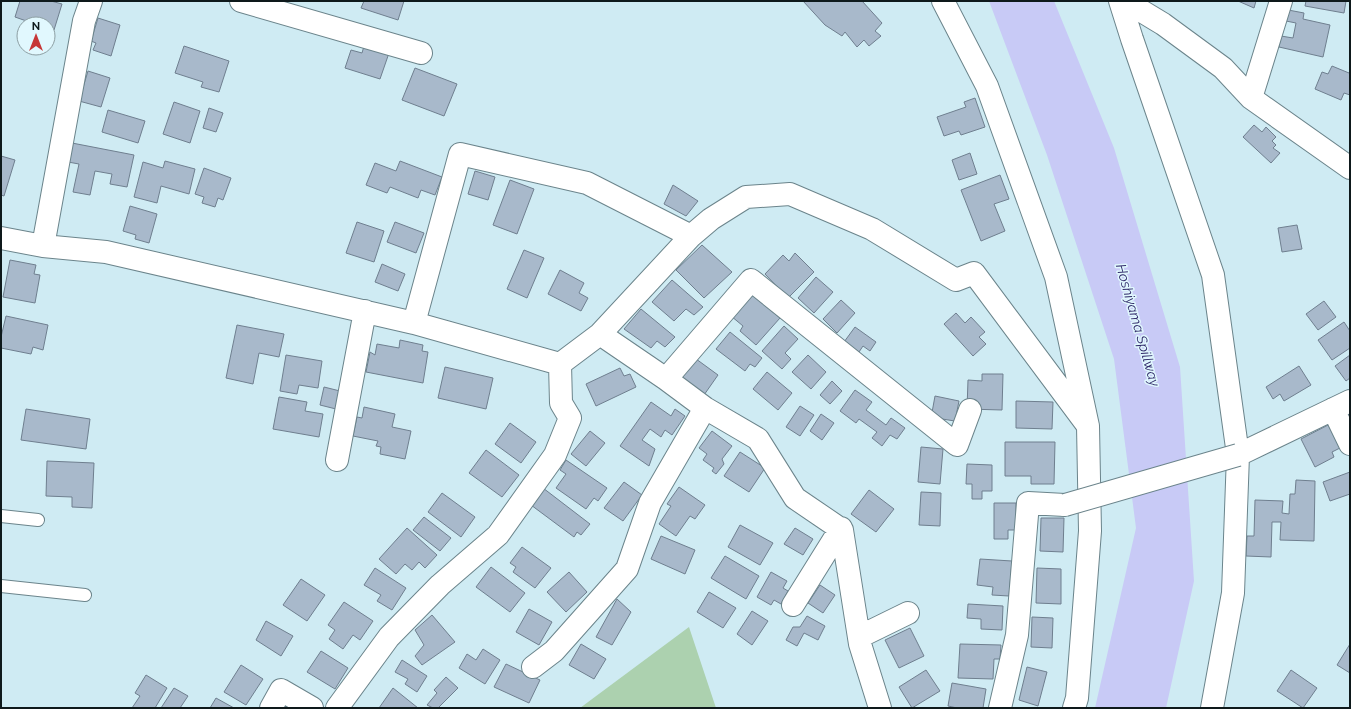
<svg xmlns="http://www.w3.org/2000/svg" width="1351" height="709" viewBox="0 0 1351 709" font-family="Raleway,sans-serif">
<style>
.green{fill:#acd1af}
.water{fill:#c8caf6}
.building{fill:#a8b9cb;stroke:#6f7f8f}
.lines{fill:none;stroke-linecap:round;stroke-linejoin:round}
.lane-casing{stroke:#6b848b;stroke-width:14}
.street-casing{stroke:#6b848b;stroke-width:24}
.lane{stroke:#fff;stroke-width:12}
.street{stroke:#fff;stroke-width:22}
.street-bridge-casing{stroke:#6b848b;stroke-width:24;stroke-linecap:butt}
.street-bridge{stroke:#fff;stroke-width:22}
.labels{text-anchor:middle;stroke-width:3;stroke-linejoin:round;paint-order:stroke}
.water-label{font-size:14px;font-style:italic;fill:#312b6b;stroke:#e1f8fe}
</style>
<rect width="100%" height="100%" fill="#cfebf3"/>
<path class="green" d="M689,627L716,708H580Z"/>
<path class="water" d="M989,1H1054L1114,148L1180,367L1194,581L1166,708H1095L1136,528L1114,359L1047,155Z"/>
<path class="building" d="M20,1H51L62,4L54,30L48,28V24H35L15,17Z
M364,1H404L398,20L361,8Z
M803,1H862L882,23L875,31L881,36L869,46L864,40L857,47L845,32L842,36L825,25Z
M1238,1H1256L1254,8Z
M1306,1H1346L1344,13L1305,6Z
M1283,9L1304,13L1303,19L1330,25L1323,57L1279,47L1281,36L1293,38L1296,23L1281,20Z
M98,18L120,25L111,56L93,50L96,43L91,41Z
M184,46L229,61L219,92L201,87L203,82L175,73Z
M364,46L389,53L380,79L345,68L351,50L362,53Z
M1332,66L1349,73L1350,71V95L1344,93L1341,100L1315,89L1322,72L1328,74Z
M415,68L457,84L444,116L402,100Z
M88,71L110,78L101,107L79,101Z
M975,98L985,127L961,135L959,131L944,136L937,117L966,107L964,102Z
M174,102L200,111L190,143L163,134Z
M209,108L223,113L216,132L203,128Z
M108,110L145,121L138,143L102,132Z
M1254,125L1262,132L1266,127L1276,137L1272,141L1276,145L1273,148L1280,153L1271,163L1243,137Z
M72,143L134,155L127,187L110,184L112,174L95,171L90,195L73,192L79,164L68,162Z
M970,153L977,174L959,180L952,160Z
M1,156L15,160L4,196L1,195Z
M165,161L195,169L189,194L161,186L157,203L134,197L143,162L163,168Z
M400,161L442,177L435,195L421,190L418,198L390,187L387,193L366,185L375,163L396,171Z
M204,168L231,178L223,200L218,198L215,207L202,203L204,197L195,194Z
M475,171L495,177L488,200L468,194Z
M1000,175L1009,199L994,204L1005,231L981,241L961,190Z
M510,180L534,189L517,234L493,225Z
M673,185L698,201L686,216L664,204Z
M130,206L157,214L149,243L135,239L136,235L123,231Z
M357,222L384,231L374,262L346,253Z
M395,222L424,233L416,253L387,242Z
M1297,225L1302,249L1282,252L1278,228Z
M702,245L732,272L704,298L676,270Z
M524,250L544,258L527,298L507,289Z
M795,253L814,272L788,298L765,274L783,255L789,261Z
M10,260L36,265L34,274L40,275L35,303L3,297Z
M382,264L405,274L398,291L375,282Z
M560,270L584,283L579,293L588,298L581,311L548,294Z
M816,277L833,292L814,313L798,298Z
M672,280L703,307L694,315L686,309L674,321L652,302Z
M750,293L780,318L756,345L740,331L743,326L731,316Z
M841,300L855,313L837,333L823,319Z
M1324,301L1336,317L1318,330L1306,314Z
M641,309L675,337L665,347L657,341L651,348L624,329Z
M956,313L965,323L971,317L985,332L979,337L986,344L973,356L944,324Z
M6,316L48,325L43,350L33,347L31,354L1,348V337Z
M1344,322L1350,331V348L1332,360L1318,340Z
M237,325L284,334L279,357L259,353L253,384L226,378Z
M784,326L798,339L785,353L791,359L782,369L762,351Z
M855,327L876,342L870,351L863,346L859,352L844,342Z
M730,332L762,358L755,367L750,364L745,371L716,349Z
M400,340L423,345L422,351L428,352L423,383L366,372L370,352L375,355L377,344L399,348Z
M286,355L322,361L318,388L299,385L297,394L280,391Z
M808,355L826,372L811,389L792,372Z
M1350,355V378L1346,381L1335,366Z
M692,356L718,375L704,395L678,376Z
M1299,366L1311,385L1284,401L1280,394L1273,399L1266,387Z
M445,367L493,378L486,409L438,398Z
M620,368L624,376L630,374L636,387L596,406L586,384Z
M767,372L792,393L778,410L753,389Z
M982,374H1003L1002,410L967,409L968,380L982,381Z
M832,381L842,391L830,404L820,395Z
M324,387L340,391L336,409L320,405Z
M855,390L872,402L866,410L886,425L891,418L905,428L897,439L890,435L882,446L872,438L877,432L859,419L856,423L840,411Z
M935,396L959,401L955,421L942,419L931,418Z
M279,397L307,402L305,411L323,414L319,437L273,429Z
M1016,401L1053,402L1052,429L1016,428Z
M651,402L671,416L675,409L685,416L672,435L665,430L661,437L650,429L642,440L655,449L649,466L620,446Z
M800,406L814,415L800,436L786,427Z
M364,407L395,414L392,427L411,431L405,459L380,454L381,447L376,446L378,441L353,436L357,417L362,418Z
M26,409L90,419L86,449L21,440Z
M821,414L834,423L822,440L810,431Z
M510,423L536,442L521,463L495,444Z
M1330,424L1342,447L1332,452L1334,457L1315,467L1301,439Z
M590,431L605,443L586,466L571,454Z
M712,431L732,446L722,459L724,464L716,474L712,471L714,468L703,460L707,454L699,448Z
M1005,442H1055L1054,484H1031V476H1005Z
M921,447L943,449L940,484L918,482Z
M486,450L519,475L502,497L469,473Z
M740,452L765,468L749,492L724,476Z
M566,460L607,488L598,501L594,498L586,509L556,488L566,474L560,470Z
M47,461L94,463L92,508L72,507V497L46,496Z
M967,464L992,465V491H982V499H972V484H966Z
M1350,472V494L1330,501L1323,482Z
M1296,480L1315,481L1314,541L1280,540L1281,522H1272L1271,557L1246,556L1247,536H1254L1255,500L1283,501L1282,513L1289,514L1290,494H1295Z
M624,482L642,495L623,521L604,508Z
M679,487L705,505L695,519L690,516L676,536L659,524L671,506L667,504Z
M543,488L590,524L581,535L577,532L574,537L531,505Z
M869,490L894,509L876,532L851,514Z
M921,492L941,493L940,526L919,525Z
M442,493L475,517L461,537L428,512Z
M994,503H1016V530H1008V539H994Z
M424,517L451,538L440,551L413,530Z
M1041,518H1064L1063,552L1040,551Z
M740,525L773,543L760,565L728,547Z
M407,528L437,555L425,568L419,562L412,570L405,564L396,574L379,559Z
M795,528L813,539L803,555L784,544Z
M661,536L695,550L685,574L651,559Z
M522,547L551,568L535,588L513,572L516,567L510,563Z
M725,556L759,576L746,599L711,578Z
M980,559L1012,561L1009,596L992,595L993,587L977,585Z
M491,567L525,593L510,612L476,587Z
M375,568L406,588L392,610L377,601L381,595L364,585Z
M1037,568L1061,569V604L1036,603Z
M569,572L587,592L566,612L547,592Z
M771,572L787,581L783,588L788,591L781,604L774,600L771,605L757,597Z
M301,579L325,595L307,621L283,605Z
M820,585L835,595L823,613L808,603Z
M709,592L736,608L723,628L697,612Z
M617,599L631,612L612,645L596,637Z
M344,602L373,621L360,640L353,635L343,649L329,639L335,630L328,625Z
M968,604L1003,606L1002,630L981,629V619L967,618Z
M529,609L552,622L539,645L516,632Z
M752,611L768,621L752,645L737,634Z
M432,615L455,642L422,665L415,656L424,645L415,630Z
M807,616L825,626L818,640L804,633L797,646L786,640L793,627H800Z
M1032,617L1053,618L1052,648L1031,647Z
M266,621L293,636L281,656L256,640Z
M910,628L924,656L899,668L885,640Z
M581,644L606,659L594,679L569,665Z
M960,644L1001,645L1000,659H994L993,679L958,678Z
M1350,644V673L1337,665Z
M483,649L500,660L485,684L459,668L467,654L476,660Z
M321,651L348,668L335,689L307,672Z
M402,660L427,676L417,692L405,684L408,679L395,672Z
M506,664L540,680L529,703L494,687Z
M241,665L263,679L246,705L224,692Z
M1027,667L1047,672L1038,706L1019,700Z
M926,670L940,691L912,708L899,687Z
M1291,670L1317,688L1303,708L1277,691Z
M146,675L167,688L155,708H132L140,696L135,693Z
M446,677L458,688L438,708H433L427,705L437,693L434,690Z
M952,683L986,689L983,708H957L948,706Z
M174,688L188,696L180,708H161Z
M393,688L418,708H379Z
M216,698L234,708H210Z"/>
<g class="lines">
<defs>
<path id="lane" d="M1,516L38,520
M1,586L85,595"/>
<path id="street" d="M241,1L421,53
M943,1L987,86L1056,277L1088,426L1090,531L1077,698L1074,708
M1120,1L1132,39L1213,275L1238,455L1233,593L1212,708
M1125,1L1163,24L1223,68L1251,98L1350,168
M1251,98L1281,1
M1,238L43,246L106,252L414,323L560,364
M43,246L84,21L91,1
M414,323L460,154L587,183L691,236
M600,334L666,379L705,408L758,439L795,498L842,530L860,644L880,708
M666,379L751,280L957,445L970,410
M1333,409L1350,444
M1238,455L1350,401
M337,460L365,311
M793,605L841,528
M859,637L908,613
M533,667L554,651L627,569L650,503L705,408
M271,708L281,690L312,708
M337,708L389,637L440,585L498,535L555,455L570,418L561,403L560,364L600,334L691,236L711,219L746,197L790,194L872,229L956,280L974,273L1088,426
M1000,708L1017,635L1028,503L1065,505"/>
</defs>
<use href="#lane" class="lane-casing"/>
<use href="#street" class="street-casing"/>
<use href="#lane" class="lane"/>
<use href="#street" class="street"/>
<defs>
<path id="street-bridge" d="M1065,505L1238,455"/>
</defs>
<use href="#street-bridge" class="street-bridge-casing"/>
<use href="#street-bridge" class="street-bridge"/>
</g>
<g class="labels">
<g class="water-label">
<text transform="translate(1138 325) rotate(74)" y="5">Hoshiyama Spillway</text>
</g>
</g>
<rect width="1351" height="709" fill="none" stroke="#0e191b" stroke-width="4"/>
<g transform="translate(36 36)"><circle r="19" fill="#e1f8fe" stroke="#8d9fa3"/>
<path d="M0-3L7 15L0 10L-7 15Z" fill="#c63737"/>
<text y="-6" font-size="11" font-weight="bold" text-anchor="middle" fill="#0e191b">N</text>
</g>
</svg>
